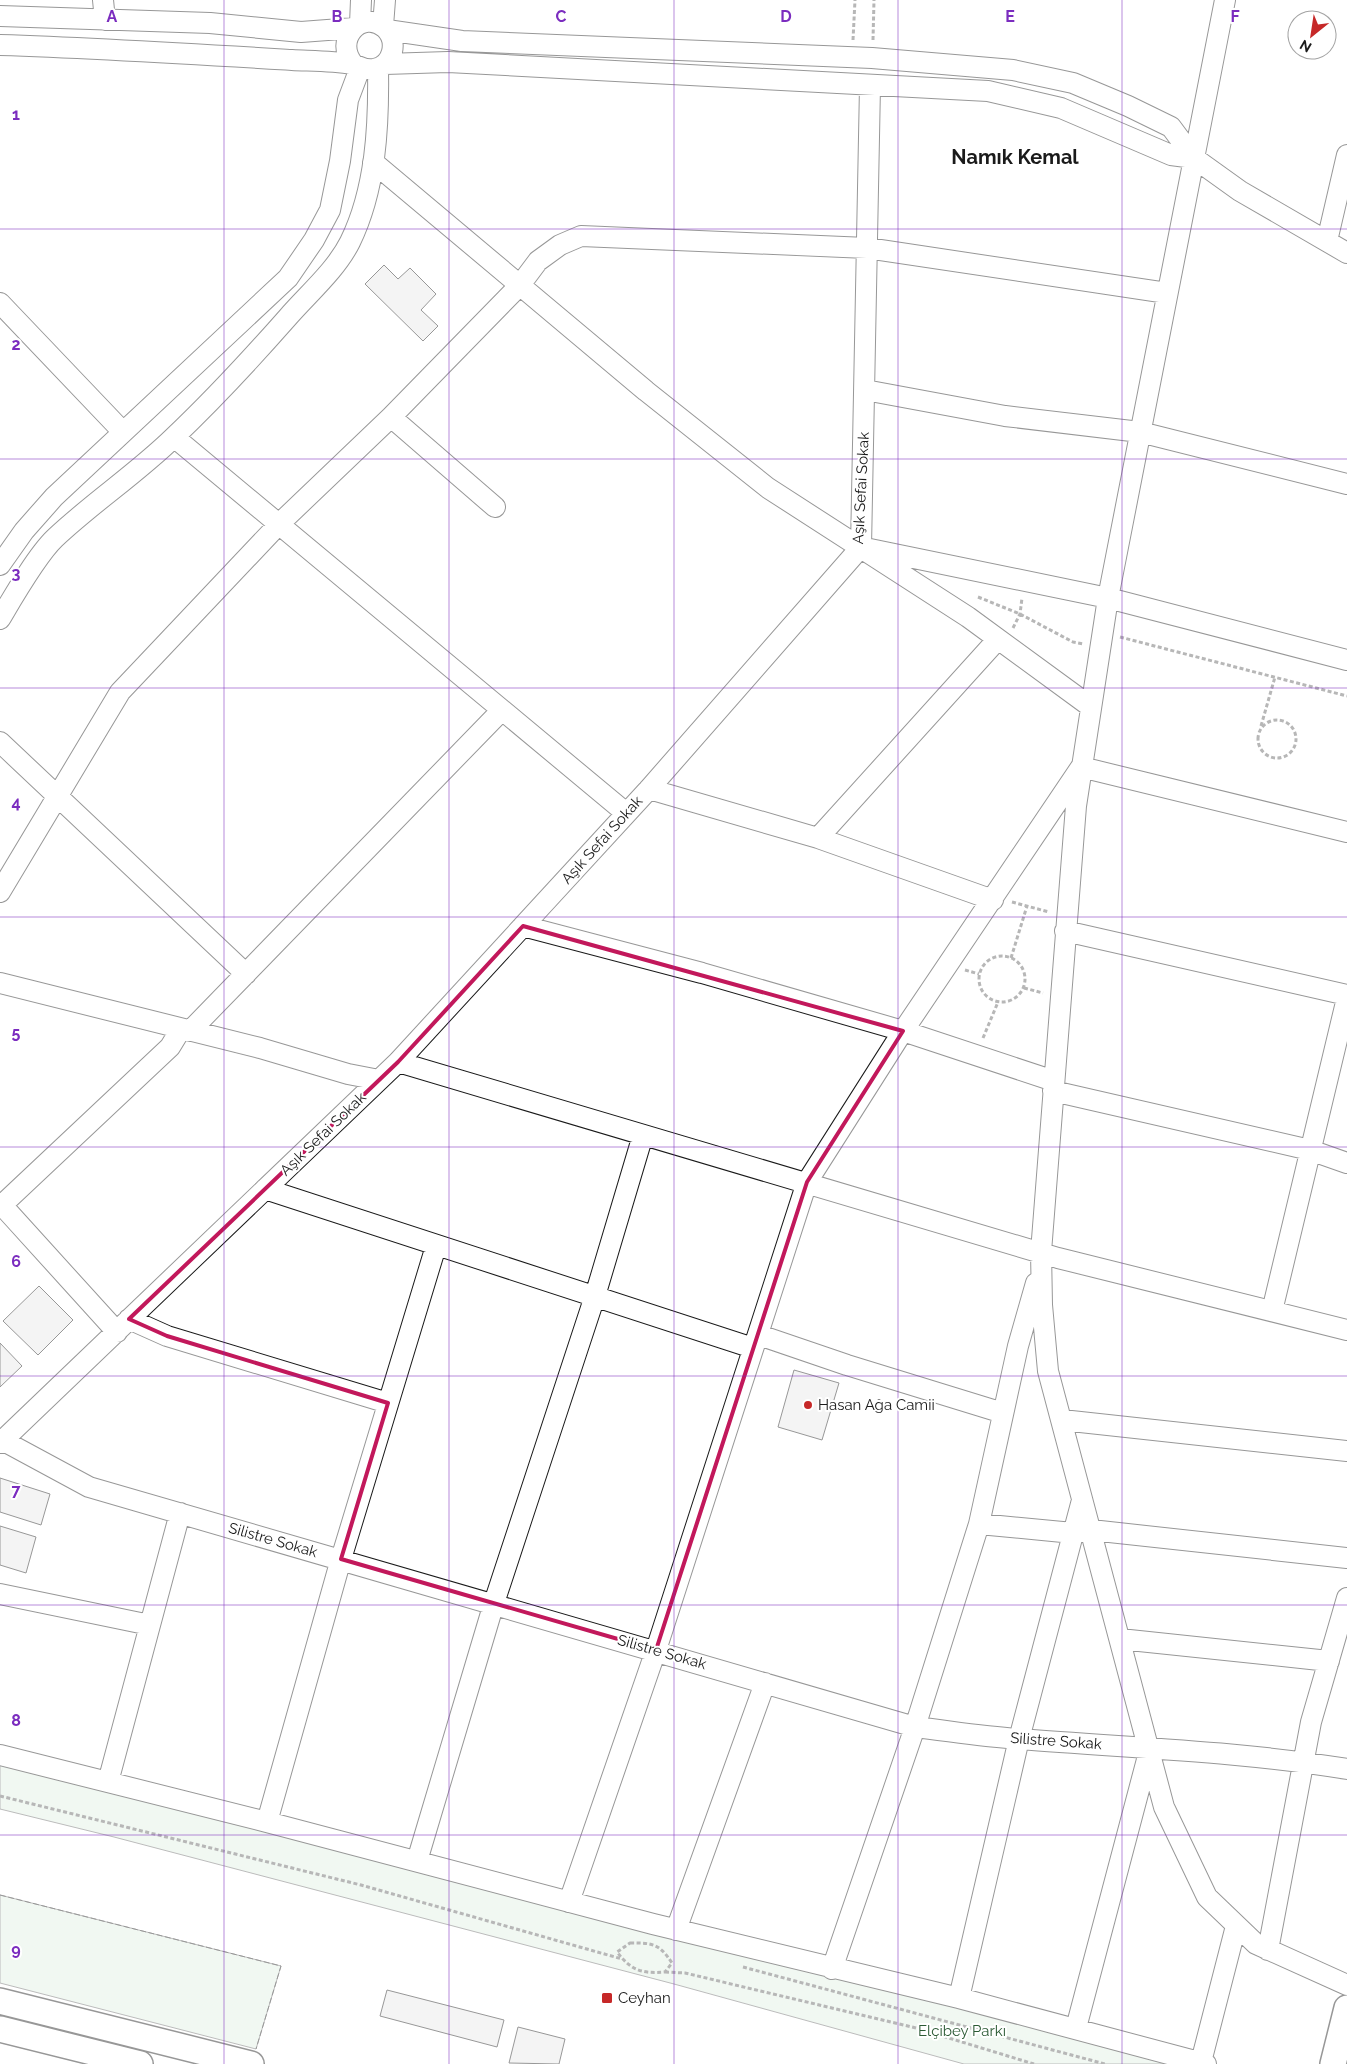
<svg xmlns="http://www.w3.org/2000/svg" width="1347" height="2064" viewBox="0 0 1347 2064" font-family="Raleway,sans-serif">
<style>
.green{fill:#e0efe3;stroke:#6a6a6a}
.building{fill:#e6e6e6;stroke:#1a1a1a}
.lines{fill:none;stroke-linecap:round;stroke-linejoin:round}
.minor-casing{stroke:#1a1a1a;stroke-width:22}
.major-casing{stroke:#1a1a1a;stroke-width:28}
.path{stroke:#5f5f5f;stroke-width:3;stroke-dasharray:4 2.5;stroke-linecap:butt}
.minor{stroke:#fff;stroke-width:20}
.major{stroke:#fff;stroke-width:25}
.fence{stroke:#1a1a1a;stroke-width:1;stroke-dasharray:6 2.5;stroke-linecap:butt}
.marked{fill:none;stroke:#c2185b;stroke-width:4;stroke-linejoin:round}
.grid{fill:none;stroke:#7b2cbf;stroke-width:1;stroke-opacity:0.55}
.poi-dot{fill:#c62828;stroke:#fff;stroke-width:2}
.labels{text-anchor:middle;stroke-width:4;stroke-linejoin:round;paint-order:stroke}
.street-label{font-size:15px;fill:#1a1a1a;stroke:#fff}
.poi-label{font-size:15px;fill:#1a1a1a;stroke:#fff;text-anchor:start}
.park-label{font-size:15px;fill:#2b5a34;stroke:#fff}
.district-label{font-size:20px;font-weight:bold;fill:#1a1a1a;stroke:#fff}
.grid-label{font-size:16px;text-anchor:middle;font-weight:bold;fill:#7b2cbf;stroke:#fff;stroke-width:4;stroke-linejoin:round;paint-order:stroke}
</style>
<rect width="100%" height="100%" fill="#fff"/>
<path class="green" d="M0,1755L1206,2064H964L674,1984L114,1837L0,1809Z
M0,1895L281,1966L256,2049L0,1983Z"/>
<path class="building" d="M384,265L398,279L410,268L436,294L421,310L438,326L423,341L365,284Z
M39,1286L73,1320L38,1355L3,1321Z
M0,1343L22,1366L0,1387Z
M794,1370L839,1383L822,1440L778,1427Z
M0,1478L50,1494L41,1525L0,1512Z
M0,1526L36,1537L26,1573L0,1565Z
M387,1990L504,2020L497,2047L380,2016Z
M518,2027L565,2039L559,2064L509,2063Z"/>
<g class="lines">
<defs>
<path id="minor" d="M103,0L105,20
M1225,0L1108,598L1076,806L1041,1252L1042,1305L1048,1371L1164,1807L1207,1897L1256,1944L1347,1985
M0,16L210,23L301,32L354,28
M360,24L361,0
M383,26L385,0
M387,30L462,41L872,58L1013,70L1073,83L1128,106L1171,127L1194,158L1240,191L1347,253
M0,45C97,48 194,54 292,60C312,61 333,61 352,64C360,66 365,71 374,69C393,66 399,41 385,28C362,8 332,40 354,65
M385,64L448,62L988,91L1061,108L1171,155L1194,158
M373,162L646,391L768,488L968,617L1091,707
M1327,241L1347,155
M0,303L123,432
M865,390L1005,416L1140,432L1347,484
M391,417L495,507
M174,437L626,813
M870,549L1108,598L1347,660
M0,565L24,531L54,497L288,278L314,240L330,210L340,161L348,100L360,68
M0,619C13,597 37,555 55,538C92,503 136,474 173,438C213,400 251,359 288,317C308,294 336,270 350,242C376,189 379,126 378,68
M0,742L246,974
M649,789L818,838L993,900
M818,838L998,639
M0,892L120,692L279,524L391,417L520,285L538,261L560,245L581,236L867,248L1167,293
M523,926L702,973L903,1031L1054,1081
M1065,931L1347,995
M0,983L260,1048L348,1074L379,1080
M190,1031L502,710
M398,1062L1058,1258L1347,1330
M1053,1091L1310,1150L1347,1163
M265,1189L753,1348
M0,1203L117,1332
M2,1205L170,1047L181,1029
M1272,1311L1347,998
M129,1319L167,1336L388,1403
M759,1335L847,1365L1003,1413
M1062,1420L1347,1451
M0,1439L89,1487L915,1727C950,1731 985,1737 1021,1739C1130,1748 1239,1751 1347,1769
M0,1443L398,1062L649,789L861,547L870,86
M979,1524L1073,1533L1091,1530L1347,1558
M0,1594L150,1625
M1120,1639L1329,1661
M0,1755L267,1822L653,1924L959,1998L1206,2064
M108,1782L180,1513
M267,1822L341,1559L436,1246
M417,1861L494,1603L595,1296L643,1135
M569,1902L656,1650L807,1182L903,1031L1081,767L1347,832
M676,1930L765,1683
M1268,1950L1311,1722L1347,1598
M832,1969L915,1727L979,1524L1018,1346L1036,1283
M959,1998L1019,1739L1082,1500
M1076,2028L1149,1752
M1201,2062L1236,1926"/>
<path id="major" d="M0,2001L251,2064
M0,2029L140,2064
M1333,2064L1347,2008"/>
</defs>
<use href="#minor" class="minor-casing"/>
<use href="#major" class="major-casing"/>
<path class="path" d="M853,40L855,0
M873,40L874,0
M978,597L1020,614L1073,642L1084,644
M1013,628L1020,614L1022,598
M1120,637L1347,696
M1258 739a19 19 0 1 1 38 0a19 19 0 1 1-38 0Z
M1261,726L1275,677
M1012,902L1049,912
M979 979a23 23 0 1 1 46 0a23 23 0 1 1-46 0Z
M1011,958L1027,906
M965,970L979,974
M1024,988L1043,993
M983,1038L998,1002
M0,1796L361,1885L622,1959
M630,1943C652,1943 659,1943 672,1963L665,1972C641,1974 631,1970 617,1952Z
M743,1967L1105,2064
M665,1972L685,1973L916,2028L1034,2064"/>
<use href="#minor" class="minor"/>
<use href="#major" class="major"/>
<path class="fence" d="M0,1895L281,1966L256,2049"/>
</g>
<path d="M0 0H1347V2064H0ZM523,926L903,1031L807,1182L656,1650L341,1559L388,1403L167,1336L129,1319L398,1062Z" fill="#fff" fill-opacity=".55" fill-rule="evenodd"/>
<path class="marked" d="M523,926L903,1031L807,1182L656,1650L341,1559L388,1403L167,1336L129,1319L398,1062Z"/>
<path class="grid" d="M224,0V2064M449,0V2064M674,0V2064M898,0V2064M1122,0V2064M0,229H1347M0,459H1347M0,688H1347M0,917H1347M0,1147H1347M0,1376H1347M0,1605H1347M0,1835H1347"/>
<g class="poi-dot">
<circle cx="808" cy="1405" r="5"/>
<rect x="601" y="1992" width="12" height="12" rx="2.5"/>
</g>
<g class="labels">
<g class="street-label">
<text transform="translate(861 488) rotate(-87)" y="5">Aşık Sefai Sokak</text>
<text transform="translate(602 840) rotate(-48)" y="5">Aşık Sefai Sokak</text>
<text transform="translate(323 1134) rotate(-44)" y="5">Aşık Sefai Sokak</text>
<text transform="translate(273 1540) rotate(16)" y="5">Silistre Sokak</text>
<text transform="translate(662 1652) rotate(16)" y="5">Silistre Sokak</text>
<text transform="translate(1056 1741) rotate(4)" y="5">Silistre Sokak</text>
</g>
<g class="poi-label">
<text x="818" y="1410">Hasan Ağa Camii</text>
<text x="618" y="2003">Ceyhan</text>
</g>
<g class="park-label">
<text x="962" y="2036">Elçibey Parkı</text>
</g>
<g class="district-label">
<text x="1015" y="164">Namık Kemal</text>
</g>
</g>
<g class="grid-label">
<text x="112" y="22">A</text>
<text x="337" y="22">B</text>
<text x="561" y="22">C</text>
<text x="786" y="22">D</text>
<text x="1010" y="22">E</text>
<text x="1235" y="22">F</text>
<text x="16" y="120">1</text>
<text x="16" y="350">2</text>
<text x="16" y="579">3</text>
<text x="16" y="808">4</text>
<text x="16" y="1038">5</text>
<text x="16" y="1267">6</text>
<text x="16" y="1496">7</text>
<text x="16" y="1726">8</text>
<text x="16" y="1955">9</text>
</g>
<g transform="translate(1312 35) rotate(210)"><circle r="24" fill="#ffffff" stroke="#a3a3a3"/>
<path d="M0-4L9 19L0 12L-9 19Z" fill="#c62828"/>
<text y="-8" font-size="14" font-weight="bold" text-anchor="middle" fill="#1a1a1a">N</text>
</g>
</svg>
